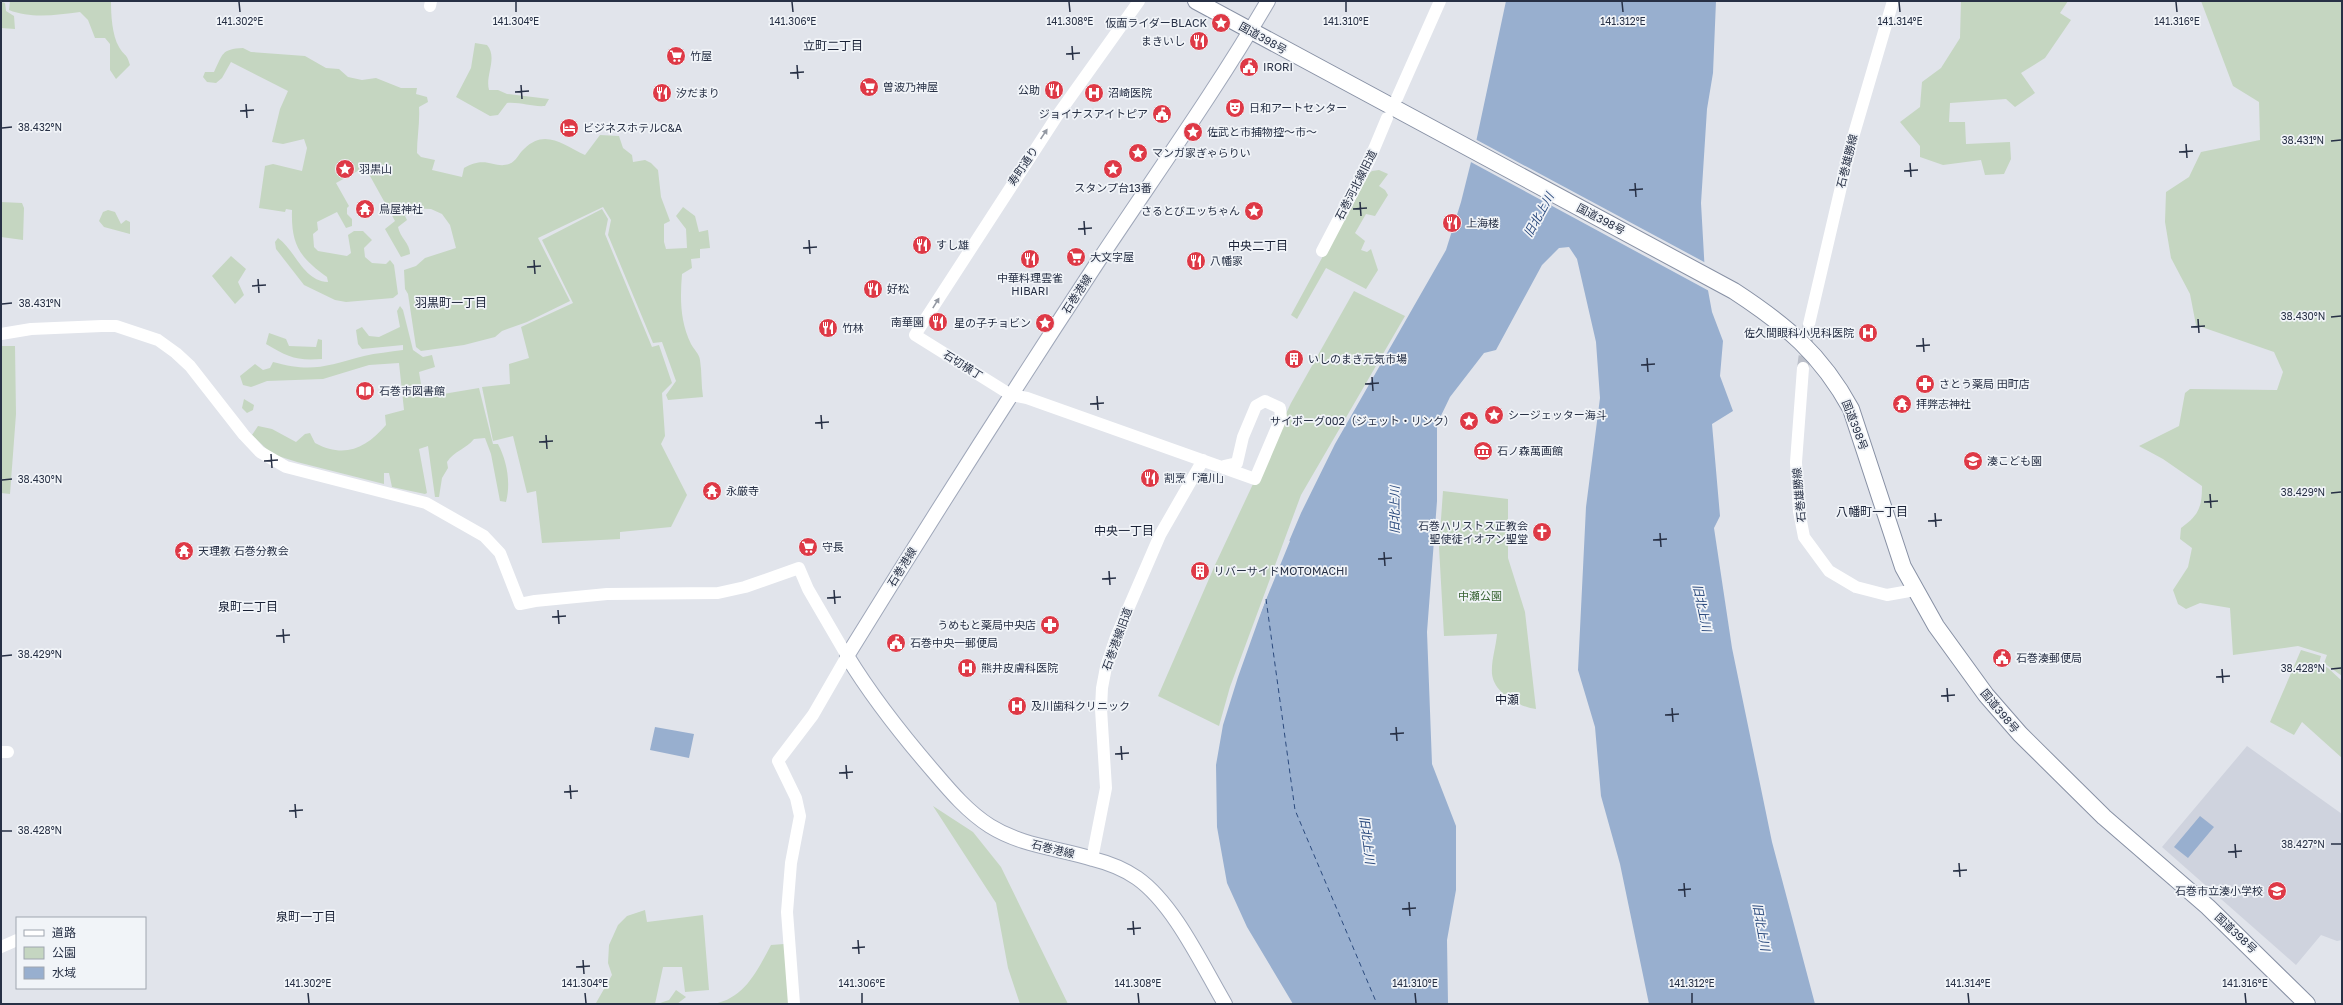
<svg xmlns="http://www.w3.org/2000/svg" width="2343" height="1005" viewBox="0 0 2343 1005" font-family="'Golos Text','Noto Sans JP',sans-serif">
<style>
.built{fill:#cfd3de}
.green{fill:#c5d6c1}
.water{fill:#98afcf}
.pier{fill:#e1e4eb}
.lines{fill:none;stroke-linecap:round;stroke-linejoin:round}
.ferry{stroke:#2c4b7e;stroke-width:1;stroke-dasharray:5 4;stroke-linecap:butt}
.secondary-tunnel{stroke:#bcc0ca;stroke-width:12;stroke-dasharray:12 6;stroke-linecap:butt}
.primary-casing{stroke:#9fa7b9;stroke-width:16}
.highway-casing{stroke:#8790a4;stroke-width:18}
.secondary{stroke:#fff;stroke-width:12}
.primary{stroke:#fff;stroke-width:14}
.highway{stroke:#fff;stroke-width:16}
.oneway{fill:#9398a2}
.ticks{fill:none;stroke:#273045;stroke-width:1.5}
.labels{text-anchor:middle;stroke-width:3.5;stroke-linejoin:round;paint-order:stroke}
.poi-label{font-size:11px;fill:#273045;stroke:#f1f4f8;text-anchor:start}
.street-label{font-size:11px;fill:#273045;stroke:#f1f4f8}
.park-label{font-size:11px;fill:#386333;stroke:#f1f4f8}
.neighbourhood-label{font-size:12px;fill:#192136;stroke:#f1f4f8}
.water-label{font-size:12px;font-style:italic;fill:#2c4b7e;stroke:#f1f4f8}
.ticks-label{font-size:10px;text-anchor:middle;fill:#273045;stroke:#f1f4f8;stroke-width:3.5;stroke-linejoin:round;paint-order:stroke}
</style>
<rect width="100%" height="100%" fill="#e1e4eb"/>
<path class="built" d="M2247,746L2342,814V940L2337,941L2321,935L2296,965L2162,847Z"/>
<path class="green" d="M10,1H111C111,15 112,35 119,47C124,56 127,53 130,65L116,79L110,70V44L105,38H95L88,20L80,12C57,15 31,19 9,10Z
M1961,1H2068L2060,13L2071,20L2045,58L2021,73L2035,93L2015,107L2006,99L1950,103L1949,122H1965L1966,144L2010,142L2011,159L2004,174L1985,175L1981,160L1943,165L1920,157V146L1900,122L1920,107L1922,82L1941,68L1960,38Z
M2201,1H2342V676L2324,663L2327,655L2298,646L2233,655L2230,608L2200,603L2186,609L2178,604L2173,590L2188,567L2192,548L2180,539L2181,528C2199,515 2202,507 2202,486L2163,459L2139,446L2179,426L2185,393L2190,389L2277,390L2283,372L2274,352L2196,325L2190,294L2171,258L2165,222L2166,192L2189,177L2201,152L2260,140L2259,102L2233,86Z
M1,2L5,3L6,11L14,16L15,29L1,28Z
M475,43L487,45C498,58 485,75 489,90H498L507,94L549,99L545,106C532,107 521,102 507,103L498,115L490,116L456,97L471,68Z
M243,48L251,52L305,56L326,68L339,69L348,77L362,80L376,78L401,88H417L416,94L427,97L428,102L419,107C420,123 417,137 417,153L421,157L435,160L432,170L462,177L464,168C486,155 494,169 509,164C517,161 518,154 524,149C545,128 563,145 585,155L600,135L619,136L623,148L632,155L633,162L645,160L651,163L658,170L661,197L670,221L664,224V242L666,249L687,248L686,229L676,216L683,207L695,216L699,232L708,230L710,248L700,249V258L691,259L692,268L682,274C680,299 680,321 691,344C694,350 699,353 700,360C702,372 701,385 703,397L668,400L666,395L676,381L662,342L653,343L608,235L611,220L603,207L538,238L570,301L527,322L502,331L495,337L464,345L421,351L416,347L408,294L405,289L404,270L416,266L425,258L456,248L450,225L442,214L431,209L409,208L405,216L407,220L398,227C400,238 410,243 410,254L401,257L385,229L395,221L365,167L336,183L349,206L347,208V214L352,219V226L346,228L337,212L317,222L318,230L313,234L314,247L318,251L347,256L351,253L348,235L354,231H363L372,240L364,248L365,257L372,263L386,264L390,260L394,265L398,294L393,298L346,302L335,300L304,285L276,249L275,242L278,238C296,251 303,281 328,282L327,277C299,257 291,244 292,210L286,209L285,212L259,208L265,166L273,164L302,171L307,148L304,139L283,144L272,142L280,109L288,91L231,62L222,78L216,83L207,82L203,77L205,72H214C223,54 221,49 243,48Z
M1379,170L1388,174L1379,186L1385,190L1388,195L1375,216L1366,214L1355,233L1365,241L1361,250L1367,252L1371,249L1378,270L1366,289L1326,268L1297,319L1291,315L1367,175L1372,171Z
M1,202L22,203L24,208L23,240L1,237Z
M602,209L608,219L605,234L652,347L659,345L672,383L662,393L665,436L661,444L687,495L671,527L620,532V539L542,543L536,491L527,493L513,436L493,441L482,387L510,384L509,364L529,358L521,327L573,303L542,240Z
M108,210L115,212L121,224L126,220L130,222V234L104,227L99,221L103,212Z
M231,256L246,269L238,282L244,295L235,304L212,276Z
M1354,291L1405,316L1301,495L1230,687L1219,726L1158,696L1215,565L1291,403Z
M400,306L403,310L413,350L423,357L432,355L435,367L419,372L421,384L443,394L479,388L493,444H498C507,461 511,483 506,502L500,501L491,454L485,438L474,439C466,449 454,451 447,462L448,468L442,478L439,497H435L428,446L419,449L427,493L425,494L392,487L389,473H384V484L297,462L272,454L252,435L258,426L272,429L296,442L305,434L310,433L315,443C345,459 366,448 386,425L385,415L404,410L399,363L369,365L323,379L267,381L251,387L243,385L240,376L255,364L263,370L270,368L273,362C312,373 326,366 364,356C376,353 390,352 403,350V345L362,349L358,344L356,330L362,327L369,336L379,337L400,327L397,311Z
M269,333L286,339L289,346L316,347L318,339L322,340V359C296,361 288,357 266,344Z
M1,346H15L16,414L10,494L1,493Z
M244,399L254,405L253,410L247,413L242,408Z
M1443,491L1508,499V558L1525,612L1536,709C1519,707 1494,693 1492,674C1491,661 1496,647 1497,634L1444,636L1439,547Z
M2301,650L2321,656L2319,663L2328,668L2342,681V758L2302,722L2294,735L2270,722Z
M933,806L973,832L1001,867L1068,1004H1020L1008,968L996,903Z
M645,910L647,922L703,915L709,990L685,992L682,967H663L655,1004H591L596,1003L612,975L608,963L609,945L618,925L627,916Z
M784,944L790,1004H714C745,998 757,971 771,945Z
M676,990L686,997L677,1004H657L669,1000Z"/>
<path class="water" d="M1506,1H1716L1713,73L1707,109L1701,203L1705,274L1712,312L1723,341L1720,376L1733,411L1712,424L1720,516L1714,528L1732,648L1772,842L1815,1004H1649L1620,864L1601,796L1595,727L1578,670L1586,507L1600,398L1596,342L1577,259L1569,247L1559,248L1542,265L1496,350L1484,353L1450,397L1437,424V501L1427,632L1432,764L1456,826V890L1447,940L1448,1004H1293L1247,927L1227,883L1217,827L1216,765L1223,725L1238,677L1273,579L1301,513L1335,444L1446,250L1461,202L1476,142Z
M655,727L694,734L689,758L650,750Z
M2200,816L2214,827L2188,858L2174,847Z"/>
<path class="pier" d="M1475,139L1706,263L1711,292L1469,161Z
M1288,540L1290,541L1245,651L1272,578Z"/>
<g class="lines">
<path class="ferry" d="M1266,599L1295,810L1377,1004"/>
<path class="secondary-tunnel" d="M1803,368L1809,324"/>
<defs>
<path id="primary" d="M1225,1004C1202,965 1174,904 1137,878C1124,869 1109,863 1093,859C1058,848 1022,846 990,826C968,812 951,792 934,772C902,735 872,697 847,656C929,523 1013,391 1099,260C1156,174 1216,90 1268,1"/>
<path id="highway" d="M1196,1L1734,291C1786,325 1821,354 1851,409L1903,567L1936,626L1986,695L2020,734L2104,817L2208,907L2307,1004"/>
</defs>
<use href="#primary" class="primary-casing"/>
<use href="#highway" class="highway-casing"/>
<path class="secondary" d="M1139,1L1057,116L915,335L1011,395L1027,398L1255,479L1281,418L1280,408L1265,401L1256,406L1243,437L1237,463L1224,466
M430,6L431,1
M1397,98L1440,1
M1322,251L1369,161L1387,118
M1809,324L1851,144L1893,1
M1,334L31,329L102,326H116L158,340L176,353L190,366L244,435L260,452L286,467L426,503L484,536L500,553L520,604L535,601L607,594L718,593L745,587L799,568L808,589L847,656L813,715L778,761L796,798L800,816L791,863L787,912L794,1004
M1803,368L1796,462L1799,511L1804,537L1829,571L1856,587L1887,595L1915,590
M1,752H8
M1092,859L1106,788L1101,709L1102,688L1106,667L1116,637L1160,535L1203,460
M1,947L17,940"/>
<use href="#primary" class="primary"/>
<use href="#highway" class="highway"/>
</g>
<defs><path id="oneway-solid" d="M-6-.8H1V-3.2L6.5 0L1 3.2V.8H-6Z"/></defs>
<g class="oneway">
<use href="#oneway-solid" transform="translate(1044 134) rotate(-56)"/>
<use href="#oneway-solid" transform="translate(936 303) rotate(-58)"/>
</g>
<path class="ticks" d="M239,2L240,12M516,2V12M792,2L793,12M1069,2L1070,12M1346,2V12M1622,2L1623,12M1899,2L1900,12M2176,2L2177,12M1072,46L1073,60M1066,54L1080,53M797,65L798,79M790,73L804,72M521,85L522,99M515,92L529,91M246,104L247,118M240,111L254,110M2,128L12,127M2331,141L2341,140M2186,144L2187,158M2179,152L2193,151M1910,163L1911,177M1904,171L1918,170M1635,183L1636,197M1629,190L1643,189M1360,202L1361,216M1353,209L1367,208M1084,221L1085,235M1078,229L1092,228M809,240L810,254M803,248L817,247M534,260L535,274M527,267L541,266M258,279L259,293M252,286L266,285M2,304L12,303M2331,317L2341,316M2198,319L2199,333M2191,327L2205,326M1923,338L1924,352M1916,346L1930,345M1647,358L1648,372M1641,365L1655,364M1372,377L1373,391M1365,384L1379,383M1097,396L1098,410M1090,404L1104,403M821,415L822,429M815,423L829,422M546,435L547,449M539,442L553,441M271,454L272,468M264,461L278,460M2,480L12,479M2331,493L2341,492M2210,494L2211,508M2204,502L2218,501M1935,513L1936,527M1928,521L1942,520M1660,533L1661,547M1653,540L1667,539M1384,552L1385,566M1378,559L1392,558M1109,571L1110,585M1102,579L1116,578M834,590L835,604M827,598L841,597M558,610L559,624M552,617L566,616M283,629L284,643M276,636L290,635M2,656L12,655M2222,669L2223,683M2331,669L2341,668M2216,677L2230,676M1947,688L1948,702M1941,696L1955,695M1672,708L1673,722M1665,715L1679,714M1396,727L1397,741M1390,734L1404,733M1121,746L1122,760M1115,754L1129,753M846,765L847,779M839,773L853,772M570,785L571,799M564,792L578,791M295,804L296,818M289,811L303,810M2,831H12M2235,844L2236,858M2331,844H2341M2228,852L2242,851M1959,863L1960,877M1953,871L1967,870M1684,883L1685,897M1678,890L1691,889M1409,902L1410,916M1402,909L1416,908M1133,921L1134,935M1127,929L1141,928M858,940L859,954M852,948L865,947M583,960L584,974M576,967L590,966M308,993L309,1003M585,993L586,1003M862,993V1003M1138,993L1139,1003M1415,993L1416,1003M1692,993V1003M1968,993L1969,1003M2245,993L2246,1003"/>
<defs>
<symbol id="sight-disc" viewBox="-11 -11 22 22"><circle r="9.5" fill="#de3946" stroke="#f1f4f8"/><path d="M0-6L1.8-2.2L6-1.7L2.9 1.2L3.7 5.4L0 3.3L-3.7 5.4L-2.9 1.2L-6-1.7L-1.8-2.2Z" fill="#fff"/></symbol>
<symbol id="restaurant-disc" viewBox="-11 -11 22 22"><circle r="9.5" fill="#de3946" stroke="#f1f4f8"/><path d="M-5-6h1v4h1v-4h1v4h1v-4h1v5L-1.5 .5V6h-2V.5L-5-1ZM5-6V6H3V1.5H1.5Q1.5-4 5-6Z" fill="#fff"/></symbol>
<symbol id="supermarket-disc" viewBox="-11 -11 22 22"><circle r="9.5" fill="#de3946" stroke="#f1f4f8"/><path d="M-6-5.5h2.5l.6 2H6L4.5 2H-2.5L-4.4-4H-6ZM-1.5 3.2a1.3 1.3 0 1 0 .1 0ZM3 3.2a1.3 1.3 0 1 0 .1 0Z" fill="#fff"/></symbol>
<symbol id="civic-disc" viewBox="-11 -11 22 22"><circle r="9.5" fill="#de3946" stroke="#f1f4f8"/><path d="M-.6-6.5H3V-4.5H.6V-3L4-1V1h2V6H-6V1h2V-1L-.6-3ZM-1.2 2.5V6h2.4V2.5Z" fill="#fff"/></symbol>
<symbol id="hospital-disc" viewBox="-11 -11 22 22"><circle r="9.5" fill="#de3946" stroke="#f1f4f8"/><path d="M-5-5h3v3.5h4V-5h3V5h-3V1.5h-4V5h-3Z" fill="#fff"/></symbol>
<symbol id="theatre-disc" viewBox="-11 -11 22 22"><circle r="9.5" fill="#de3946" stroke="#f1f4f8"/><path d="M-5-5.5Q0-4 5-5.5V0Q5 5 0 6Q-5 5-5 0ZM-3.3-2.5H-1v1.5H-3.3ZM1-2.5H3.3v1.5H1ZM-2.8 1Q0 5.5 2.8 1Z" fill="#fff"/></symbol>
<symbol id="hotel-disc" viewBox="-11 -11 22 22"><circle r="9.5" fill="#de3946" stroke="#f1f4f8"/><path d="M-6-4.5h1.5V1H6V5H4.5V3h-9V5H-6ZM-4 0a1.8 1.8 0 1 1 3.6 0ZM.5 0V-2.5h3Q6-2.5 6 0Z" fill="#fff"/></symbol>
<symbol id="temple-disc" viewBox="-11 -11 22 22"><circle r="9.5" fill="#de3946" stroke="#f1f4f8"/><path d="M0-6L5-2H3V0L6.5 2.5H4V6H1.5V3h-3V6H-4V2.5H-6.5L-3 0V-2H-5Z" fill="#fff"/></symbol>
<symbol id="building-disc" viewBox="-11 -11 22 22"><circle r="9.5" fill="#de3946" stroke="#f1f4f8"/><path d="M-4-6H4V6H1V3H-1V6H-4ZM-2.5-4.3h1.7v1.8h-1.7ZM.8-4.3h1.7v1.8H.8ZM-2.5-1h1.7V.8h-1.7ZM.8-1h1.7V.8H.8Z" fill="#fff"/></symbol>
<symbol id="pharmacy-disc" viewBox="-11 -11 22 22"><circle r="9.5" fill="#de3946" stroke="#f1f4f8"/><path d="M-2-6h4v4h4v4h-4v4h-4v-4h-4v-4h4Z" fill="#fff"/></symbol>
<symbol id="library-disc" viewBox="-11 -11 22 22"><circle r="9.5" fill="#de3946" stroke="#f1f4f8"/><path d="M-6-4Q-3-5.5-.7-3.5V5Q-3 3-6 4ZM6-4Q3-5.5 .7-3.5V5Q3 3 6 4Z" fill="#fff"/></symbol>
<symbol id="museum-disc" viewBox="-11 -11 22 22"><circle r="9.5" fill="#de3946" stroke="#f1f4f8"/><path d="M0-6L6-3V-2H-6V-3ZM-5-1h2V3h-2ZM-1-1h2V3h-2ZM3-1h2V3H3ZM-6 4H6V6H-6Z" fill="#fff"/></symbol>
<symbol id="school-disc" viewBox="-11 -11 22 22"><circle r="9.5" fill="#de3946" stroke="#f1f4f8"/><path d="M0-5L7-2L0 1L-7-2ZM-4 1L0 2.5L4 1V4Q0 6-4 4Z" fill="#fff"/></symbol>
<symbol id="church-disc" viewBox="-11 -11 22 22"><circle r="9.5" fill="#de3946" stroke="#f1f4f8"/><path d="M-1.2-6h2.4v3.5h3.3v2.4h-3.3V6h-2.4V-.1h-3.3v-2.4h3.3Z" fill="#fff"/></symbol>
</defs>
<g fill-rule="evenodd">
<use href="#sight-disc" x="1210" y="12" width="22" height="22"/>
<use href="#restaurant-disc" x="1188" y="30" width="22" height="22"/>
<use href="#supermarket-disc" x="665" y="45" width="22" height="22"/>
<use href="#civic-disc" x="1238" y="56" width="22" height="22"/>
<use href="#supermarket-disc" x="858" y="76" width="22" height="22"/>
<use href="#restaurant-disc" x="1043" y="79" width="22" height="22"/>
<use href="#restaurant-disc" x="651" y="82" width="22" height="22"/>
<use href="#hospital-disc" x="1083" y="82" width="22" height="22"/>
<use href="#theatre-disc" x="1224" y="97" width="22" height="22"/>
<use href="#civic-disc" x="1151" y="103" width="22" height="22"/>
<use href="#hotel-disc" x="558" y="117" width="22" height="22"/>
<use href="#sight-disc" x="1182" y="121" width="22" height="22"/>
<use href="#sight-disc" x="1127" y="142" width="22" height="22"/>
<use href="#sight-disc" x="334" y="158" width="22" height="22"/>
<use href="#sight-disc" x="1102" y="158" width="22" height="22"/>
<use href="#temple-disc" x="354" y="198" width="22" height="22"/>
<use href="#sight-disc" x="1243" y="200" width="22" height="22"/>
<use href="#restaurant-disc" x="1441" y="212" width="22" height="22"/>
<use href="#restaurant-disc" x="911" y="234" width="22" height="22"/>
<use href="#supermarket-disc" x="1065" y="246" width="22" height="22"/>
<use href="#restaurant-disc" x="1019" y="248" width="22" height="22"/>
<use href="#restaurant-disc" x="1185" y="250" width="22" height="22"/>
<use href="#restaurant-disc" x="862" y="278" width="22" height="22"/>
<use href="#restaurant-disc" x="927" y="311" width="22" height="22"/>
<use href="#sight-disc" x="1034" y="312" width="22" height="22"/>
<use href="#restaurant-disc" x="817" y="317" width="22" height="22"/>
<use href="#hospital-disc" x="1857" y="322" width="22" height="22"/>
<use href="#building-disc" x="1283" y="348" width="22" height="22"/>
<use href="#pharmacy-disc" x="1914" y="373" width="22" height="22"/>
<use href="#library-disc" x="354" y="380" width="22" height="22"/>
<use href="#temple-disc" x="1891" y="393" width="22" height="22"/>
<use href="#sight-disc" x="1483" y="404" width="22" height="22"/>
<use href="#sight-disc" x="1458" y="410" width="22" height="22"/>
<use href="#museum-disc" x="1472" y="440" width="22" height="22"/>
<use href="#school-disc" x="1962" y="450" width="22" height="22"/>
<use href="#restaurant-disc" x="1139" y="467" width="22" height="22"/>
<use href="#temple-disc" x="701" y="480" width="22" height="22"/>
<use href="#church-disc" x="1531" y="521" width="22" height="22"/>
<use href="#supermarket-disc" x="797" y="536" width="22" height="22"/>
<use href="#temple-disc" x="173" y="540" width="22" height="22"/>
<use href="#building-disc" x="1189" y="560" width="22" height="22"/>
<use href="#pharmacy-disc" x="1039" y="614" width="22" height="22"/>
<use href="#civic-disc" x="885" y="632" width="22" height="22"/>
<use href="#civic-disc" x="1991" y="647" width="22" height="22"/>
<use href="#hospital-disc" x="956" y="657" width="22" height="22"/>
<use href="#hospital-disc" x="1006" y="695" width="22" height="22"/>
<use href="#school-disc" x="2266" y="880" width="22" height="22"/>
</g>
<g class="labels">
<g class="poi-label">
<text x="1207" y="27" text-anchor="end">仮面ライダーBLACK</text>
<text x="1185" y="45" text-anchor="end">まきいし</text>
<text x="690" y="60">竹屋</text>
<text x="1263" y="71">IRORI</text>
<text x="883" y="91">曽波乃神屋</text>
<text x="1040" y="94" text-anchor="end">公助</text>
<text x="676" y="97">汐だまり</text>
<text x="1108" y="97">沼崎医院</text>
<text x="1249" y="112">日和アートセンター</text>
<text x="1148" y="118" text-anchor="end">ジョイナスアイトピア</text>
<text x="583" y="132">ビジネスホテルC&amp;A</text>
<text x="1207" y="136">佐武と市捕物控〜市〜</text>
<text x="1152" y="157">マンガ家ぎゃらりい</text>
<text x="359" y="173">羽黒山</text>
<text x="1113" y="192" text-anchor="middle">スタンプ台13番</text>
<text x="379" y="213">鳥屋神社</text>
<text x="1240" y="215" text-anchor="end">さるとびエッちゃん</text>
<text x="1466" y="227">上海楼</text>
<text x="936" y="249">すし雄</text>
<text x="1090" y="261">大文字屋</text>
<text x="1210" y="265">八幡家</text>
<text x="1030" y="282" text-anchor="middle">中華料理雲雀<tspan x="1030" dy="13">HIBARI</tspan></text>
<text x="887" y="293">好松</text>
<text x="924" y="326" text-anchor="end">南華園</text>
<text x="1031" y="327" text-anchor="end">星の子チョビン</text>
<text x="842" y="332">竹林</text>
<text x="1854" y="337" text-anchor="end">佐久間眼科小児科医院</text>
<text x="1308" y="363">いしのまき元気市場</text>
<text x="1939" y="388">さとう薬局 田町店</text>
<text x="379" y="395">石巻市図書館</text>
<text x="1916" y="408">拝弊志神社</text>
<text x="1508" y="419">シージェッター海斗</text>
<text x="1455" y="425" text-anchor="end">サイボーグ002（ジェット・リンク）</text>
<text x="1497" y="455">石ノ森萬画館</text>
<text x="1987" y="465">湊こども園</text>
<text x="1164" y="482">割烹「滝川」</text>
<text x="726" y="495">永厳寺</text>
<text x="1528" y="530" text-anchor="end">石巻ハリストス正教会<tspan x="1528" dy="13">聖使徒イオアン聖堂</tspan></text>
<text x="822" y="551">守長</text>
<text x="198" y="555">天理教 石巻分教会</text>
<text x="1214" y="575">リバーサイドMOTOMACHI</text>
<text x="1036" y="629" text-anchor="end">うめもと薬局中央店</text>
<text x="910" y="647">石巻中央一郵便局</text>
<text x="2016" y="662">石巻湊郵便局</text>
<text x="981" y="672">熊井皮膚科医院</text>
<text x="1031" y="710">及川歯科クリニック</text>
<text x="2263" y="895" text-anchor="end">石巻市立湊小学校</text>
</g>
<g class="street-label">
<text transform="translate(1263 38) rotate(29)" y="4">国道398号</text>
<text transform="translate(1847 161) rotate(-76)" y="4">石巻雄勝線</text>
<text transform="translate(1023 166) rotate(-56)" y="4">寿町通り</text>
<text transform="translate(1356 185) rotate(-63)" y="4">石巻河北線旧道</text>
<text transform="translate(1601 219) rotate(28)" y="4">国道398号</text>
<text transform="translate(1077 294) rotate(-57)" y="4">石巻港線</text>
<text transform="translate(963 365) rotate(32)" y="4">石切横丁</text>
<text transform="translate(1855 425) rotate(69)" y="4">国道398号</text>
<text transform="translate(1799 495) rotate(-95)" y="4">石巻雄勝線</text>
<text transform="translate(902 567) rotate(-58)" y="4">石巻港線</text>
<text transform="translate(1117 639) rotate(-70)" y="4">石巻港線旧道</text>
<text transform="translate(2000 711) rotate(50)" y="4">国道398号</text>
<text transform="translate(1053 849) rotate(14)" y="4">石巻港線</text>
<text transform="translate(2236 933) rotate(43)" y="4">国道398号</text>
</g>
<g class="park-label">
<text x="1480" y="600">中瀬公園</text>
</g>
<g class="neighbourhood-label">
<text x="833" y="50">立町二丁目</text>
<text x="1258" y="250">中央二丁目</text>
<text x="451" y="307">羽黒町一丁目</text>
<text x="1872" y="516">八幡町一丁目</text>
<text x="1124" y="535">中央一丁目</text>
<text x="248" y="611">泉町二丁目</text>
<text x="1507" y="704">中瀬</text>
<text x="306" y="921">泉町一丁目</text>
</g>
<g class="water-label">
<text transform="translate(1539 215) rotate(-61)" y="4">旧北上川</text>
<text transform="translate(1395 510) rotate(-90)" y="4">旧北上川</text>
<text transform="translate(1702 608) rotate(78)" y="4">旧北上川</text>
<text transform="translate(1367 840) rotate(83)" y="4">旧北上川</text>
<text transform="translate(1761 927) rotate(80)" y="4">旧北上川</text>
</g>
</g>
<g class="ticks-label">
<text x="240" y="25">141.302°E</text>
<text x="516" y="25">141.304°E</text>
<text x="793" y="25">141.306°E</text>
<text x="1070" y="25">141.308°E</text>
<text x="1346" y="25">141.310°E</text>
<text x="1623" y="25">141.312°E</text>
<text x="1900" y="25">141.314°E</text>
<text x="2177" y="25">141.316°E</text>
<text x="40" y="131">38.432°N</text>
<text x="2303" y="144">38.431°N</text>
<text x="40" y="307">38.431°N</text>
<text x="2303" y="320">38.430°N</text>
<text x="40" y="483">38.430°N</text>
<text x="2303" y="496">38.429°N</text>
<text x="40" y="658">38.429°N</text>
<text x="2303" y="672">38.428°N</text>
<text x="40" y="834">38.428°N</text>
<text x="2303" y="848">38.427°N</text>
<text x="308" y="987">141.302°E</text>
<text x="585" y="987">141.304°E</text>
<text x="862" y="987">141.306°E</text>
<text x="1138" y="987">141.308°E</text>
<text x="1415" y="987">141.310°E</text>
<text x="1692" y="987">141.312°E</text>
<text x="1968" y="987">141.314°E</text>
<text x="2245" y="987">141.316°E</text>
</g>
<rect width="2343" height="1005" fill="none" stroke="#273045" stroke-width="4"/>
<rect x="16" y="917" width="130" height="72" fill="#f1f4f8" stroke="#a0a6b0"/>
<rect x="24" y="930" width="20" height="6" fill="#ffffff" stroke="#a0a6b0"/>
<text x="52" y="937" font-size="12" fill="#273045">道路</text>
<rect x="24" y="947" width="20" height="12" fill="#c5d6c1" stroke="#a0a6b0"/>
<text x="52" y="957" font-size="12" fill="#273045">公園</text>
<rect x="24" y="967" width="20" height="12" fill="#98afcf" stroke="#a0a6b0"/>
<text x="52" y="977" font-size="12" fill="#273045">水域</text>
</svg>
